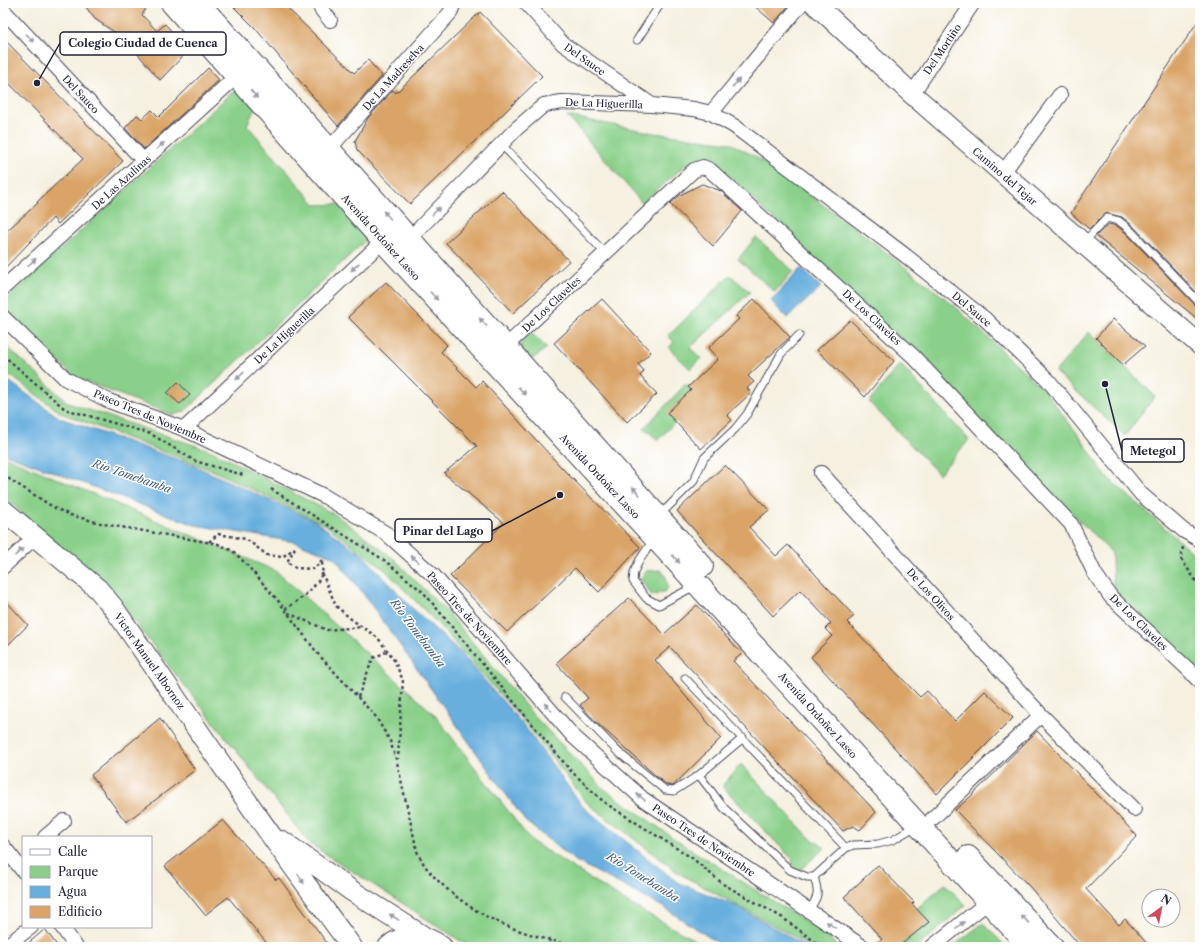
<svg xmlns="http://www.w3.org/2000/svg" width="1203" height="950" viewBox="0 0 1203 950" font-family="'Libre Caslon Text',serif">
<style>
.green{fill:#8ad08a;stroke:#567962}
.water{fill:#68afde;stroke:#45688c}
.building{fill:#daa468}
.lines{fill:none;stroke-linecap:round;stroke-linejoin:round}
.lane-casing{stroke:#424154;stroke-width:9}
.street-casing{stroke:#424154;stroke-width:16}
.secondary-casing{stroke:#424154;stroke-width:22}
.primary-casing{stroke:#424154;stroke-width:24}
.path{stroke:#424154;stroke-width:2.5;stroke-dasharray:3 3;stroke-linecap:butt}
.lane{stroke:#fff;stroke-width:7}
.street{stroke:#fff;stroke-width:14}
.secondary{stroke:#fff;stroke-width:20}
.primary{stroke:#fff;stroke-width:22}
.oneway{fill:#9c9ca7}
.labels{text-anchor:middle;stroke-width:3;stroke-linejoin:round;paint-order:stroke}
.street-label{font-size:10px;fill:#22223b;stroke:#fff}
.water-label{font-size:11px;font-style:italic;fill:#3e5a7c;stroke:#fff}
.leader{fill:none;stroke:#22223b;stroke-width:1.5}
.callout-dot{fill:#22223b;stroke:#fff;stroke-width:1.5}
.callout{fill:#fff;stroke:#22223b;stroke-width:1.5}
.callout-label{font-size:11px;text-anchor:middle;font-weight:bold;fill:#22223b}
</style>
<rect width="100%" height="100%" fill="#fff"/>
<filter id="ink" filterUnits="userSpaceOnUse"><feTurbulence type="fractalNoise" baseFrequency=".025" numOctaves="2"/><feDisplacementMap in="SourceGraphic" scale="8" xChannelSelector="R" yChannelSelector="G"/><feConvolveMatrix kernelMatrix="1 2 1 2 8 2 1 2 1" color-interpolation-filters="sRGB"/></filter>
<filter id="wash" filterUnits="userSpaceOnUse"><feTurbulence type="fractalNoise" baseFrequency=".012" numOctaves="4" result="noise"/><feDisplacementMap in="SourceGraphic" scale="16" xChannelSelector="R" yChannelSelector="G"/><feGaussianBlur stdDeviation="0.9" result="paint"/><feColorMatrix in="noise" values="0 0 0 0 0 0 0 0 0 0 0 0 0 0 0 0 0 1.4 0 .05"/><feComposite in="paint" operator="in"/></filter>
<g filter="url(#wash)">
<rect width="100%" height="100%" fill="#f5f0df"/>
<path class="green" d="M238,87L255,108L247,125L316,205L338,204L368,238L184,412L173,415L74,377L3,306V302Z
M567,116L654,133L730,143L756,157L859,231L951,303L1043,389L1080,437L1106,476L1200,559V674L1113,592L1112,553L718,165L705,161L689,162L642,203Z
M756,237L793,271L775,292L738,259Z
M730,275L750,292L690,348L701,358L690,369L669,348L674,342L668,336Z
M530,332L547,348L531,360L521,349V341Z
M1089,332L1155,396L1125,436L1055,372Z
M3,343L68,403L212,451L336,515L393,558L448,613L534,716L603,788L679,842L813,926L839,947H809L802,941L680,874L587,803L527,725L439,625L384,569L326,525L214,471L61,413L3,370Z
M900,364L969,440L939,474L869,402Z
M686,384L699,397L658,440L644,428Z
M3,456L276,571L434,714L531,841L628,903L707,947H470L310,844L109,590L3,496Z
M661,570L666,577L668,588L665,591L652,596L641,579L646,571Z
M741,764L809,837L825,848L794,875L789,872L793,860L722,786Z
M945,884L966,905L917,947H898L929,922L916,909Z
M983,923L1006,947H952Z"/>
<path class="water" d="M801,268L821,287L787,318L771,301Z
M3,377L60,418L193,465L315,521L364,556L411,607L459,651L525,727L583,807L677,882L736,906L807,947H724L663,907L574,860L525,821L362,592L334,557L295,542L195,525L3,453Z"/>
<g id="blocks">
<path class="building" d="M83,3H149L142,15L157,31L165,24L189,50L160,80L126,40L95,19Z
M230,3H282L354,73L368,60L382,76L338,126L254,27Z
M751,3H791L774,23Z
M480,12L542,76L410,204L357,150L355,141L368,118L393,90L396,93Z
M1200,18V296L1133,226L1122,217L1105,213L1089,229L1071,213Z
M3,38L123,161L58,224L53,218L3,270V234L38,203L37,202L83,159L3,77Z
M208,68L219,80L144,149L125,128L137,115L142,119L152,110L159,117Z
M702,184L721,191L742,211L713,246L670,204L680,195Z
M502,191L569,261L513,313L446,243Z
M1109,224L1117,226L1126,233L1196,306L1200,308V321L1096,236Z
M386,282L447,345L441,352L476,387L482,381L561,467L640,547L599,592L575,568L507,632L450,576L504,523L444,473L477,446L348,317Z
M602,299L651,352L638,364L644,371L640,376L657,394L627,422L554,343Z
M754,299L790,337L748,376L754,382L747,388L751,393L727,415L732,420L701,449L667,413L691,390L688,387L718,359L708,348L739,319L736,316Z
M1113,319L1145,346L1123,365L1096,338Z
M850,320L894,361L865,397L817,350Z
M178,382L190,395L180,404L167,393Z
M725,465L769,510L749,527L776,556L788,545L854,616L847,622L920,697L927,691L955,721L985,691L1013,718L937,794L811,657L832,636L825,629L831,623L800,590L773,616L677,511Z
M3,598L28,625L3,650Z
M629,598L664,634L697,605L742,654L733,661L876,812L860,830L853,826L843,831L670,647L655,660L721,738L673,786L667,785L656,776L598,724L580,705L588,698L556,663Z
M160,718L195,770L126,822L91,775Z
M1037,731L1137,836L1086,889L1119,925L1125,919L1150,947H1081L1029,886L955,810L969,798Z
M223,820L276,880L279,878L330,947H270L228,897L205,915L165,866Z
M878,865L914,902L912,904L929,922L898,947H873L882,939L844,897Z
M45,929L58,947H24Z"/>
</g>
</g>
<g filter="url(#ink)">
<use href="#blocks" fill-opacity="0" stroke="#424154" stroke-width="1"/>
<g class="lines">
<defs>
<path id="lane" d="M637,40L661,3
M501,144L605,253
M1084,242L1107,218L1119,221L1129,229L1200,303
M660,515L693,482L704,458L735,429L747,414L781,354L799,335
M653,540L639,561L634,572L633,581L646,598L659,605L695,586
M685,678L846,848
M565,697L618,752L665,790L674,791L699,775L743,738
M699,775L724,808L790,870L807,877H814L846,848L853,845L878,844L893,840L916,826
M809,910C819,896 819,893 814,877"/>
<path id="street" d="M320,3L321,9L330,20
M526,3L563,44L652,105
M3,10L144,161
M912,94L973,3
M711,113L802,3
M329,149L450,13L454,3
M1002,174L1060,95
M409,239L516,129L544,105L562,102L652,105L694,109L711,113L734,126L906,256L985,319L1048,380L1141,494L1184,531L1200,540
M3,288L238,75
M3,317L66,379L109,401L184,429L324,496L387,534L434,576L573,736L643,799L863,947
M505,347L694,170L703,167L710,170L913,356L1071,524L1095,574L1111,597L1189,670L1200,682
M184,429L383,241
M821,473L1041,715L1134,809
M3,567L36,536
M932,819L1041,715
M45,837L64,821
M3,846L23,871
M62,927L76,947
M5,947L31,927
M932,947L988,902"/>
<path id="secondary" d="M814,3L912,94L1200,345
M3,510L98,589L113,607C192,721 269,836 352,947
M282,841L352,891L426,938
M388,947C404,932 426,934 442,947"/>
<path id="primary" d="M172,3L383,241L1030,947
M198,3L702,566
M968,857L1052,947"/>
</defs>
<use href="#lane" class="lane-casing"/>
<use href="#street" class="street-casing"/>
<use href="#secondary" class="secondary-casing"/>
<use href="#primary" class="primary-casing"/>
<path class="path" d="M3,355L65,409L151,434L195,461L243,475
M3,475L53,507L70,515L104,524L218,544L233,551L247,565L280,603L318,654L376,717L390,741L397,762L417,851C424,868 434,877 447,889C490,926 523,932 575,947
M271,489L384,560L424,593L570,770L605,803L692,858L723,884L783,918L822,947
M209,542L218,534L246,539L267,555L282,557L295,548
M1183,547L1181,559L1200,587
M295,548L287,562L296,568L314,569L322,560
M322,573L336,606L351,619L378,638L394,660L403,680L398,759
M285,609C297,602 318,587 322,573C323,570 322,564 322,560
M288,613L327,630L361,627
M358,697L373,658L388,651
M546,947L550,940"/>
<use href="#lane" class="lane"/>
<use href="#street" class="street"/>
<use href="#secondary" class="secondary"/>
<use href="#primary" class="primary"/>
</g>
<defs><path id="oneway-solid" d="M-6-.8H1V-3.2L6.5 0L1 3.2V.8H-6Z"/></defs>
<g class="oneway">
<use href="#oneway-solid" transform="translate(30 38) rotate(47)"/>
<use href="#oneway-solid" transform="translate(736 83) rotate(-50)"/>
<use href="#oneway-solid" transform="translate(254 94) rotate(49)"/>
<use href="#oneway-solid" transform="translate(160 146) rotate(-42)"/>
<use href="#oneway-solid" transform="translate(436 211) rotate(-46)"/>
<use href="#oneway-solid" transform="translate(387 215) rotate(-132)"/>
<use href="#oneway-solid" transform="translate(32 262) rotate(-42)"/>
<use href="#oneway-solid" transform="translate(355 267) rotate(137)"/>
<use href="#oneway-solid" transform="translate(434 296) rotate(47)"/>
<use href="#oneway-solid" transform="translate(483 322) rotate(-132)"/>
<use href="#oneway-solid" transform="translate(240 376) rotate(137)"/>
<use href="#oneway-solid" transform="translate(522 391) rotate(47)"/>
<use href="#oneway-solid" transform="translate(636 491) rotate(-132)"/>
<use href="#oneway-solid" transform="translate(19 552) rotate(-43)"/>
<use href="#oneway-solid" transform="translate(415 559) rotate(-138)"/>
<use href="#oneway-solid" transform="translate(676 559) rotate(47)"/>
<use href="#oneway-solid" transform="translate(548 707) rotate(-131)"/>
<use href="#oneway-solid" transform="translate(641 797) rotate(-141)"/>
<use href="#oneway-solid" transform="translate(301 879) rotate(57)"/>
<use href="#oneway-solid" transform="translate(394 917) rotate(-147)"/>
<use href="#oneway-solid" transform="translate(1025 919) rotate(-133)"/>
<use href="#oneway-solid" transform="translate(831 925) rotate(-145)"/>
<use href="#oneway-solid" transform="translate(960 925) rotate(-38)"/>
</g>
</g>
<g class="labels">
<g class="street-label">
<text transform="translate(942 49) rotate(-56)" y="4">Del Mortiño</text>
<text transform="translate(585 59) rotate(35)" y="4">Del Sauce</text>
<text transform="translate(393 77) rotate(-48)" y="4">De La Madreselva</text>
<text transform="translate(81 94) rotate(47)" y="4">Del Sauco</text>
<text transform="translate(604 103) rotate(2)" y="4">De La Higuerilla</text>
<text transform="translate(1005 176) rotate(41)" y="4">Camino del Tejar</text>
<text transform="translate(121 182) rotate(-42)" y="4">De Las Azulinas</text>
<text transform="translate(381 237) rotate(48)" y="4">Avenida Ordoñez Lasso</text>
<text transform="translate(551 304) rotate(-43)" y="4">De Los Claveles</text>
<text transform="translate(972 309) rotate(40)" y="4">Del Sauce</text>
<text transform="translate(872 317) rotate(43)" y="4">De Los Claveles</text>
<text transform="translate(284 335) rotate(-43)" y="4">De La Higuerilla</text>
<text transform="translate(150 416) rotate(23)" y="4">Paseo Tres de Noviembre</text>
<text transform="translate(600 476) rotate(47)" y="4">Avenida Ordoñez Lasso</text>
<text transform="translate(931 594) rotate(48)" y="4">De Los Olivos</text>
<text transform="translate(470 618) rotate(48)" y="4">Paseo Tres de Noviembre</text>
<text transform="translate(1139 622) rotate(44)" y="4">De Los Claveles</text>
<text transform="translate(150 661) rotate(55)" y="4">Victor Manuel Albornoz</text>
<text transform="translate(818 715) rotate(48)" y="4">Avenida Ordoñez Lasso</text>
<text transform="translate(704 840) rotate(34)" y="4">Paseo Tres de Noviembre</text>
</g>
<g class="water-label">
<text transform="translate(132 476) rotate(19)" y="4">Río Tomebamba</text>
<text transform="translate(418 633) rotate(53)" y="4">Río Tomebamba</text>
<text transform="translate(643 877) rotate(32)" y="4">Río Tomebamba</text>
</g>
</g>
<path class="leader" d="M37 83L60 43M1105 384L1122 451M560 495L492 531"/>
<g class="callout-dot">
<circle cx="37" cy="83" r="4"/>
<circle cx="1105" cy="384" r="4"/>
<circle cx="560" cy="495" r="4"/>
</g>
<g class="callout">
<rect x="60" y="32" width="166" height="23" rx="4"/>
<rect x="1122" y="439" width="62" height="23" rx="4"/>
<rect x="395" y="519" width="97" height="23" rx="4"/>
</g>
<g class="callout-label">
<text x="143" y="47">Colegio Ciudad de Cuenca</text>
<text x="1153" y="455">Metegol</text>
<text x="443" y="535">Pinar del Lago</text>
</g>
<rect width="1203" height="950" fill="none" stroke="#fff" stroke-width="16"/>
<rect x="22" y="836" width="130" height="92" fill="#ffffff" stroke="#a7a7b1"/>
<rect x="30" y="849" width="20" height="6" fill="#ffffff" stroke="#a7a7b1"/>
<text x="58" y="856" font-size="12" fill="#22223b">Calle</text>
<rect x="30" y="866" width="20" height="12" fill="#8ad08a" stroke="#a7a7b1"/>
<text x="58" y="876" font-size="12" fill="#22223b">Parque</text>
<rect x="30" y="886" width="20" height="12" fill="#68afde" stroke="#a7a7b1"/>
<text x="58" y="896" font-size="12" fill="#22223b">Agua</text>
<rect x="30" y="906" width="20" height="12" fill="#daa468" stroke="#a7a7b1"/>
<text x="58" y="916" font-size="12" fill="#22223b">Edificio</text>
<g transform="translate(1161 908) rotate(32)"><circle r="19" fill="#ffffff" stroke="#a7a7b1"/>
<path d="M0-3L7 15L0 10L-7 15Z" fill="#d1495b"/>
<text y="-6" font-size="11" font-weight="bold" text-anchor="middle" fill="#22223b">N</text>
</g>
</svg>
